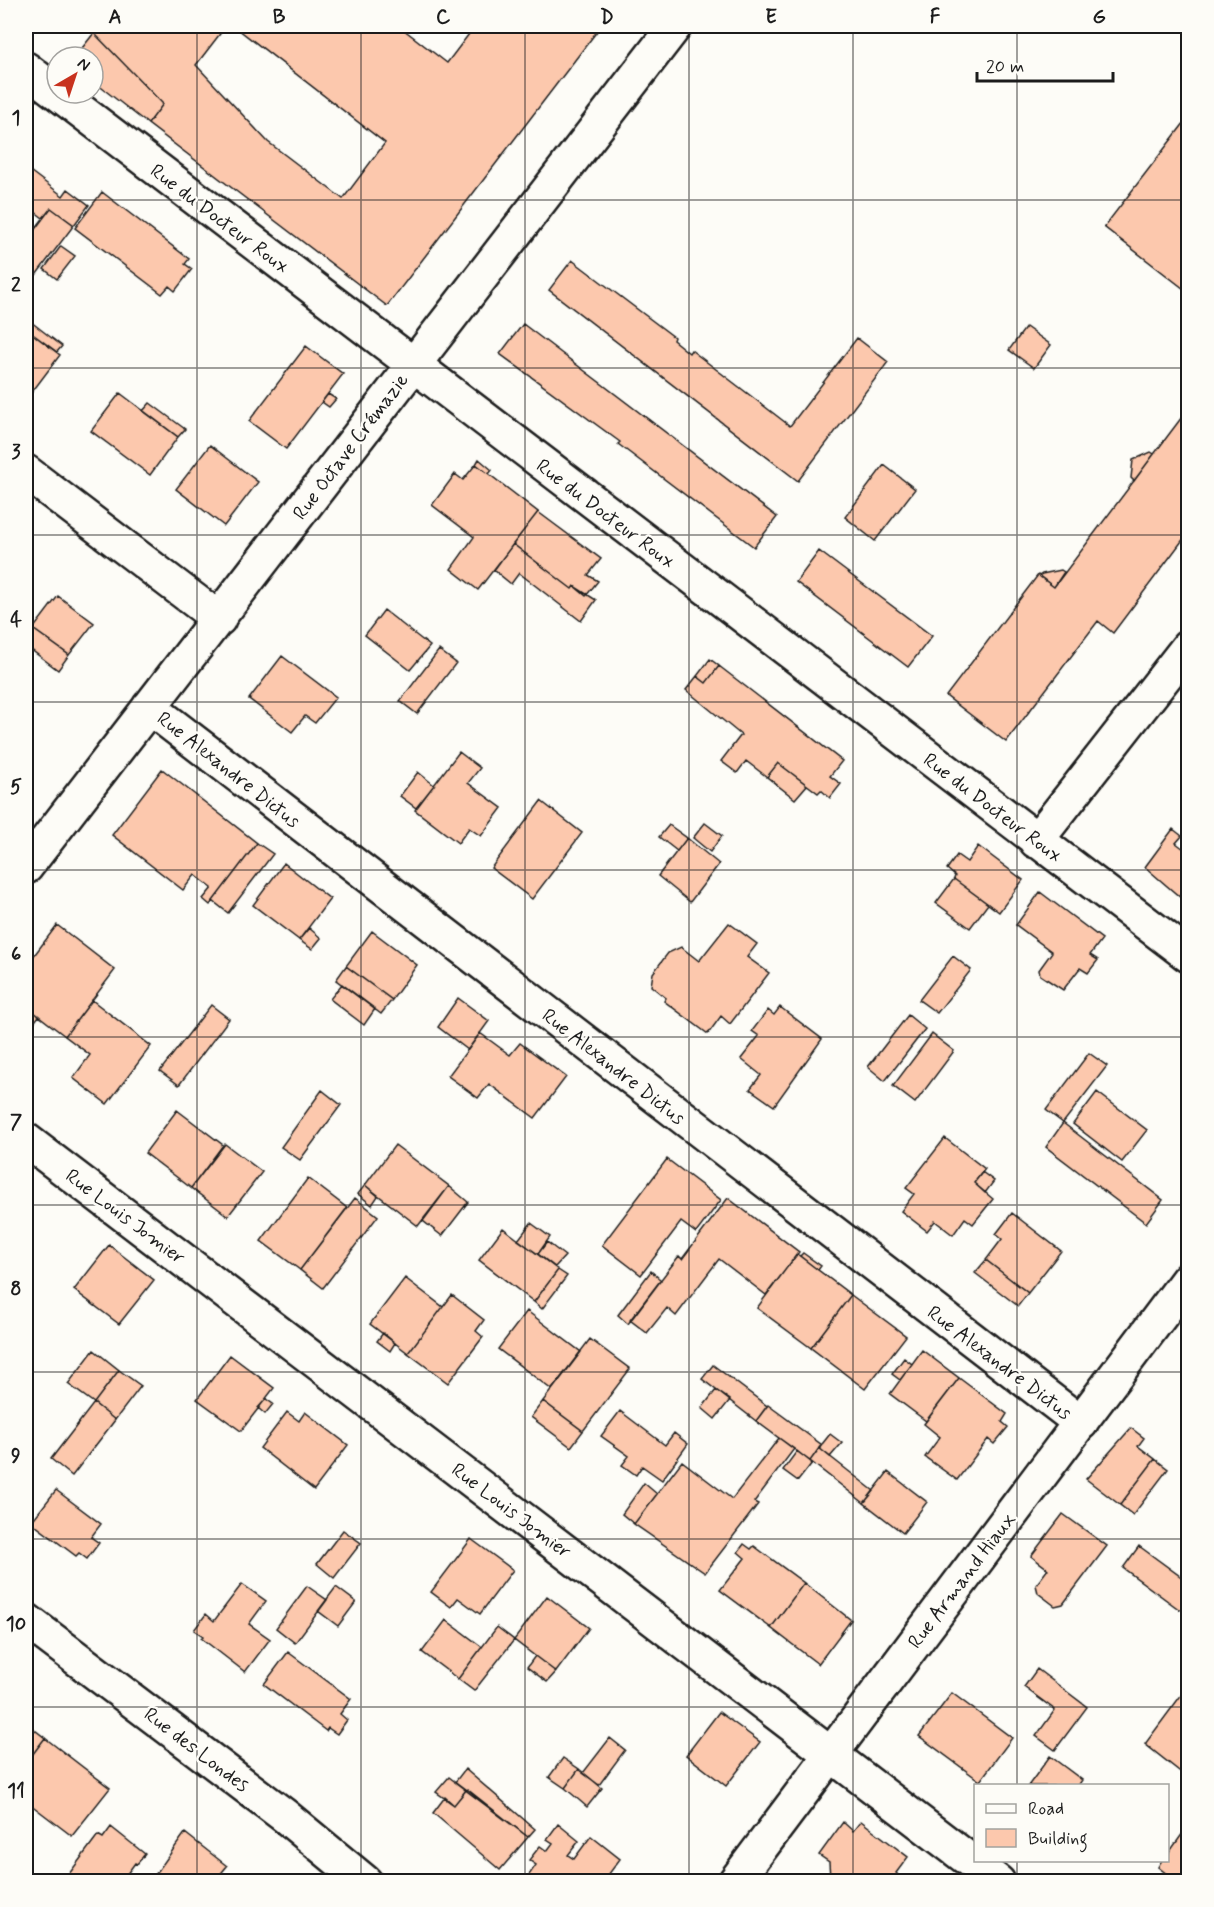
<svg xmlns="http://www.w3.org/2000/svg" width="1214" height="1907" viewBox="0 0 1214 1907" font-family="Mynerve,sans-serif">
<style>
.building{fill:#fcc8ad;stroke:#1c1c1c;stroke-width:1.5}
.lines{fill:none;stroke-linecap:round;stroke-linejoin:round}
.minor-casing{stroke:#1c1c1c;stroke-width:38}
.minor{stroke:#fdfcf7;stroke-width:33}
.grid{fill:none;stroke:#1c1c1c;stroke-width:1.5;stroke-opacity:0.55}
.labels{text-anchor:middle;stroke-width:5;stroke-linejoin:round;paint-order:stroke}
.street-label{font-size:20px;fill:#1c1c1c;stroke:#fdfcf7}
.neatline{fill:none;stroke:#1c1c1c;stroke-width:2}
.grid-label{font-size:20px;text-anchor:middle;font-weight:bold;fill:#1c1c1c}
</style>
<rect width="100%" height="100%" fill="#fdfcf7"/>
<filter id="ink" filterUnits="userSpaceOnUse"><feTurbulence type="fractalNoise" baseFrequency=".0167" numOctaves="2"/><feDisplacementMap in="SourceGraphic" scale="12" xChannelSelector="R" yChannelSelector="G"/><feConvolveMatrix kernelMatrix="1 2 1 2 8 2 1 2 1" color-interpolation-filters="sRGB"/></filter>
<g filter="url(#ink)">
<path class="building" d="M100,26H226L196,65L268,142L343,199L385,143L234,26H399L447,63L475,26H601L387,306L148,124L163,104L94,33Z
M94,33L163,104L148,124L93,81V57H75Z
M1188,118V292L1104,227Z
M26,168L63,196L68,189L89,205L74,225L51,208L43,218L26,205Z
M102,192L189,259L185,264L192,269L175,291L169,286L162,294L75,228Z
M51,208L74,225L33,279L26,274V241Z
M61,246L75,256L57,279L44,269Z
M572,260L674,337L673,340L689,353L691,350L790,426L857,338L888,362L798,481L549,290Z
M26,318L62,346L57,352L26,329Z
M523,324L777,517L754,547L618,444L620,442L500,354Z
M1026,327L1051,345L1034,368L1009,350Z
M26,329L60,355L26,400Z
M306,346L343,374L286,449L249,421Z
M120,393L178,437L150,475L91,431Z
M328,394L336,399L329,407L322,402Z
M150,403L185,429L178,437L143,411Z
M1188,409V533L1113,633L1098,621L1006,742L946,696L1038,575L1054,587Z
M210,445L258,482L224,526L176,489Z
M1151,452L1154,454L1134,481L1131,478L1133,460Z
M479,459L492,470L489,474L476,464Z
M476,464L538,512L478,590L451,569L474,537L432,505L455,474L463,480Z
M884,465L915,489L875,541L845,517Z
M538,512L601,559L588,575L598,581L586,596L574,586L572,589L513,544Z
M513,544L572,589L574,586L596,600L581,621L519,573L511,584L494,570Z
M819,551L932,636L908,667L796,582Z
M1061,570L1064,572L1054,587L1039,576L1042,574Z
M58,596L94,623L69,655L33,629Z
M384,610L430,646L410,670L365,635Z
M33,629L69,655L58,670L26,646V640Z
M439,650L456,663L417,714L400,701Z
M282,656L336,697L315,723L305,716L292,732L249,699Z
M710,659L719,666L706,683L697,676Z
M719,666L842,761L830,776L841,784L830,798L821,790L818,793L778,763L767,777L746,761L737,773L721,761L741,735L686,690L697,676L706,683Z
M459,752L480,768L468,783L502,808L481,836L469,828L458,843L415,810Z
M778,763L807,785L795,799L767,777Z
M162,769L257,843L210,905L203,899L212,888L195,875L183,890L112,835Z
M418,772L434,785L416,808L400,796Z
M541,801L582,833L532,899L491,868Z
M705,823L722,836L710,852L693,838Z
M669,825L687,838L677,851L659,837Z
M1173,829L1182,836L1176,843L1188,852V904L1145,867Z
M687,838L719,864L690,902L658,876Z
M257,843L273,854L228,913L213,901Z
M978,846L1023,880L999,912L954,879L955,876L947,869L957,855L967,862Z
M284,863L330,899L299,940L253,905Z
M954,879L988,904L970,928L936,903Z
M1040,892L1102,939L1090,955L1098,960L1088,973L1080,968L1063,990L1040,975L1039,970L1052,952L1016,925Z
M729,923L757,944L747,957L769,973L730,1024L721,1016L708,1034L664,1001L666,998L651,986L653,973L668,953L681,947L699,961Z
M57,925L115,970L65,1036L26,1006V966Z
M309,928L321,938L312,949L299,940Z
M372,931L417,965L392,1000L346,966Z
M953,956L971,970L937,1013L919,1000Z
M346,966L392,1000L381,1014L336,980Z
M342,984L375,1009L364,1025L330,999Z
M458,998L489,1021L468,1050L438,1027Z
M92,1000L151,1046L107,1104L73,1078L90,1055L65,1036Z
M211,1005L229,1019L179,1085L160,1071Z
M26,1006L39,1016L32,1025L26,1019Z
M780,1007L822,1039L774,1106L750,1089L761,1075L741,1059L759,1036L752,1031L768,1010L774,1015Z
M908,1015L925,1029L885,1081L868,1067Z
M480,1033L510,1055L520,1043L566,1077L535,1118L489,1084L478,1098L448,1076Z
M932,1034L954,1051L915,1103L893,1086Z
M1089,1053L1107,1066L1063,1123L1046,1110Z
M322,1090L341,1105L300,1160L281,1147Z
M1097,1092L1147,1130L1122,1162L1073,1124Z
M177,1110L223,1145L191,1188L145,1153Z
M1063,1123L1163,1200L1146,1223L1046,1147Z
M945,1138L985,1169L974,1183L993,1199L973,1224L965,1218L953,1235L935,1221L927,1231L901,1211L914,1194L906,1188Z
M225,1144L262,1172L228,1216L191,1188Z
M395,1145L449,1186L418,1226L365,1185Z
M667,1159L721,1200L696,1233L681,1222L641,1275L602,1245Z
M982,1172L994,1181L985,1193L974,1183Z
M308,1178L347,1208L300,1270L261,1241Z
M365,1185L378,1196L372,1205L358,1194Z
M449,1186L468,1202L442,1236L423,1221Z
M355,1198L378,1216L323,1288L300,1270Z
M728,1198L799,1252L766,1295L719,1259L676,1316L667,1308L647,1333L630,1320L679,1256L682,1259Z
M1012,1213L1061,1251L1028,1293L986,1260L1002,1239L996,1234Z
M531,1223L550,1237L538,1254L518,1240Z
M503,1228L558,1270L534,1302L479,1260Z
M547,1242L565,1256L555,1267L538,1254Z
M109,1245L154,1280L119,1324L74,1290Z
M803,1253L821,1266L818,1270L800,1256Z
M797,1254L851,1295L811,1348L757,1308Z
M986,1260L1028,1293L1018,1306L975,1273Z
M558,1270L567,1276L542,1309L534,1302Z
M651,1271L661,1280L628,1324L618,1315Z
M405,1278L443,1307L408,1353L370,1324Z
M452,1295L484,1320L476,1331L483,1337L448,1383L408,1353Z
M851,1295L906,1336L865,1389L811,1348Z
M527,1311L581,1352L552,1390L498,1349Z
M383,1333L395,1343L390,1351L377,1341Z
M590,1339L630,1369L583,1431L543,1401Z
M94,1350L119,1370L94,1403L68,1384Z
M922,1350L959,1378L926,1421L890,1394Z
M230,1355L274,1388L241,1431L197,1399Z
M904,1358L912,1364L900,1380L892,1374Z
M713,1365L767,1406L756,1421L702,1379Z
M119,1370L141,1386L115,1420L94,1403Z
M959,1378L1007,1414L1002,1422L1008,1427L994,1444L988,1439L957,1480L925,1457L940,1437L924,1424Z
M716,1390L730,1400L715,1419L702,1408Z
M266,1399L273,1404L265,1414L258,1408Z
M543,1401L583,1431L571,1447L531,1417Z
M94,1403L115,1420L72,1476L51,1459Z
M768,1405L822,1445L810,1461L756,1421Z
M620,1411L665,1445L674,1433L688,1444L662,1480L642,1466L636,1475L622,1465L629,1456L601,1436Z
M287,1412L299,1421L305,1412L348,1445L314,1490L260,1448Z
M1131,1428L1144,1438L1138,1446L1155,1459L1120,1505L1086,1479Z
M830,1434L842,1443L830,1457L819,1448Z
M779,1438L794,1449L754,1502L758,1504L705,1573L634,1524L682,1461L732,1499Z
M819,1448L874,1491L864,1503L810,1461Z
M797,1451L812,1463L798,1481L783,1470Z
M1155,1459L1168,1469L1133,1515L1120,1505Z
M888,1472L927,1502L903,1533L864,1503Z
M644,1483L657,1494L634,1524L622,1514Z
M56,1490L101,1524L91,1537L99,1543L87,1559L79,1553L76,1556L31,1522Z
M1063,1514L1107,1546L1063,1604L1055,1606L1038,1593L1036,1585L1048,1569L1031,1556Z
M343,1530L361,1543L334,1578L317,1564Z
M471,1539L513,1570L480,1614L458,1598L451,1607L431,1592Z
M744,1544L751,1549L754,1546L804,1583L771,1628L720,1590L745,1558L738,1552Z
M1139,1546L1188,1582V1599L1180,1610L1123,1568Z
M804,1583L851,1620L818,1664L771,1628Z
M242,1584L266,1601L249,1624L270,1639L245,1672L201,1638L203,1636L194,1630L206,1614L214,1621Z
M307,1586L327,1600L295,1643L276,1628Z
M336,1587L356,1602L338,1626L318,1611Z
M547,1596L589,1628L556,1672L514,1640Z
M446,1620L482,1647L458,1679L422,1652Z
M497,1627L514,1640L474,1691L458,1679Z
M288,1652L351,1699L340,1714L347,1720L337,1734L328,1728L326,1731L264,1684Z
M535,1656L556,1672L547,1682L527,1667Z
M1037,1669L1087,1707L1055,1750L1036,1736L1055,1710L1024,1687Z
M1188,1686V1778L1145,1744Z
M952,1693L1012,1738L980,1781L919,1736Z
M719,1712L760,1742L726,1786L686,1755Z
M26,1723L45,1738L26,1763Z
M45,1738L110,1788L72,1836L26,1801V1763Z
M610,1738L625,1750L599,1785L583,1773Z
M1050,1756L1082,1780L1078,1786H1028Z
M563,1758L579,1769L565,1788L549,1777Z
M465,1769L535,1829L528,1837L455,1782Z
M579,1769L602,1788L587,1807L565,1788Z
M449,1777L466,1790L454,1805L436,1792Z
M467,1789L528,1837L500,1870L433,1813L445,1797L454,1805Z
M861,1821L908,1857L896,1873L905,1882H835L830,1878L829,1862L819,1855L843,1822L853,1831Z
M558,1824L579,1841L568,1855L574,1859L591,1836L620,1859L603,1882L597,1877L594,1882H524L536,1865L529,1860L540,1846L547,1851L553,1843L547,1839Z
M1188,1826V1882H1177L1158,1867L1162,1860H1168V1854Z
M111,1827L145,1854L137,1864L135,1863L121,1882H63L98,1835L103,1838Z
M185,1833L227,1866L214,1882H150Z"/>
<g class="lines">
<defs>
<path id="minor" d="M26,69L1188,955
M26,472L219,619
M149,707L1081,1423
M1036,841L1188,647
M26,867L675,26
M26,1140L998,1882
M26,1620L285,1816L365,1882
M735,1882L1188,1279"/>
</defs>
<use href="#minor" class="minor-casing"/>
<use href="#minor" class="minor"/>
</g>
</g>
<path class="grid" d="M197,26V1882M361,26V1882M525,26V1882M689,26V1882M853,26V1882M1017,26V1786M26,200H1188M26,368H1188M26,535H1188M26,702H1188M26,870H1188M26,1037H1188M26,1205H1188M26,1372H1188M26,1539H1188M26,1707H1188M1017,1860V1882"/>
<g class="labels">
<g class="street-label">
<text transform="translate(220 218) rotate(37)" y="7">Rue du Docteur Roux</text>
<text transform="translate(350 446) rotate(-53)" y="7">Rue Octave Crémazie</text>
<text transform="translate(606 513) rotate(37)" y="7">Rue du Docteur Roux</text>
<text transform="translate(229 769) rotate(38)" y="7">Rue Alexandre Dictus</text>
<text transform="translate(993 807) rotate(37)" y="7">Rue du Docteur Roux</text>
<text transform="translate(614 1066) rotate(38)" y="7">Rue Alexandre Dictus</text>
<text transform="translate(126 1216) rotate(37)" y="7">Rue Louis Jomier</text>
<text transform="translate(1000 1362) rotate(37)" y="7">Rue Alexandre Dictus</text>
<text transform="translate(512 1510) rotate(37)" y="7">Rue Louis Jomier</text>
<text transform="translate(961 1580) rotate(-53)" y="7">Rue Armand Hiaux</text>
<text transform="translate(197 1749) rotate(37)" y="7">Rue des Londes</text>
</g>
</g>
<rect width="1214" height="1907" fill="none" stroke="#fdfcf7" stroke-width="66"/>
<rect x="974" y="1784" width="195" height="78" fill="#fdfcf7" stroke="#a3a29f" stroke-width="1.5"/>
<rect x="986" y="1804" width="30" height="9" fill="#fdfcf7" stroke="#a3a29f" stroke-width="1.5"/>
<text x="1028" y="1814" font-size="18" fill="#1c1c1c">Road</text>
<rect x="986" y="1829" width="30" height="18" fill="#fcc8ad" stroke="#a3a29f" stroke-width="1.5"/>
<text x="1028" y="1844" font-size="18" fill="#1c1c1c">Building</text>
<g transform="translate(75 75) rotate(39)"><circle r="28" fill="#fdfcf7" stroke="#a3a29f" stroke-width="1.5"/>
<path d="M0-4.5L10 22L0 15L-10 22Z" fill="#c8321e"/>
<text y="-9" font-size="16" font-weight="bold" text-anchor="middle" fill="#1c1c1c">N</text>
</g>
<path d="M977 72v9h136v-9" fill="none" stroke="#1c1c1c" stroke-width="3"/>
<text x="986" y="72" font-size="18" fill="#1c1c1c" stroke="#fdfcf7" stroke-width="4.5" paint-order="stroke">20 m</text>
<rect x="33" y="33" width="1148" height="1841" class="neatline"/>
<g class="grid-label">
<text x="115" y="23">A</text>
<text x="279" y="23">B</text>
<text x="443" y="23">C</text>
<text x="607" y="23">D</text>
<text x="771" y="23">E</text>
<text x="935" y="23">F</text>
<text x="1099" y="23">G</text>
<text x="16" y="124">1</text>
<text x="16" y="291">2</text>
<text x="16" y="458">3</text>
<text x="16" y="626">4</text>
<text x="16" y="793">5</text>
<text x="16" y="960">6</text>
<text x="16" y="1128">7</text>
<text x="16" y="1295">8</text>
<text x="16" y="1462">9</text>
<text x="16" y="1630">10</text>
<text x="16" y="1797">11</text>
</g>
</svg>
